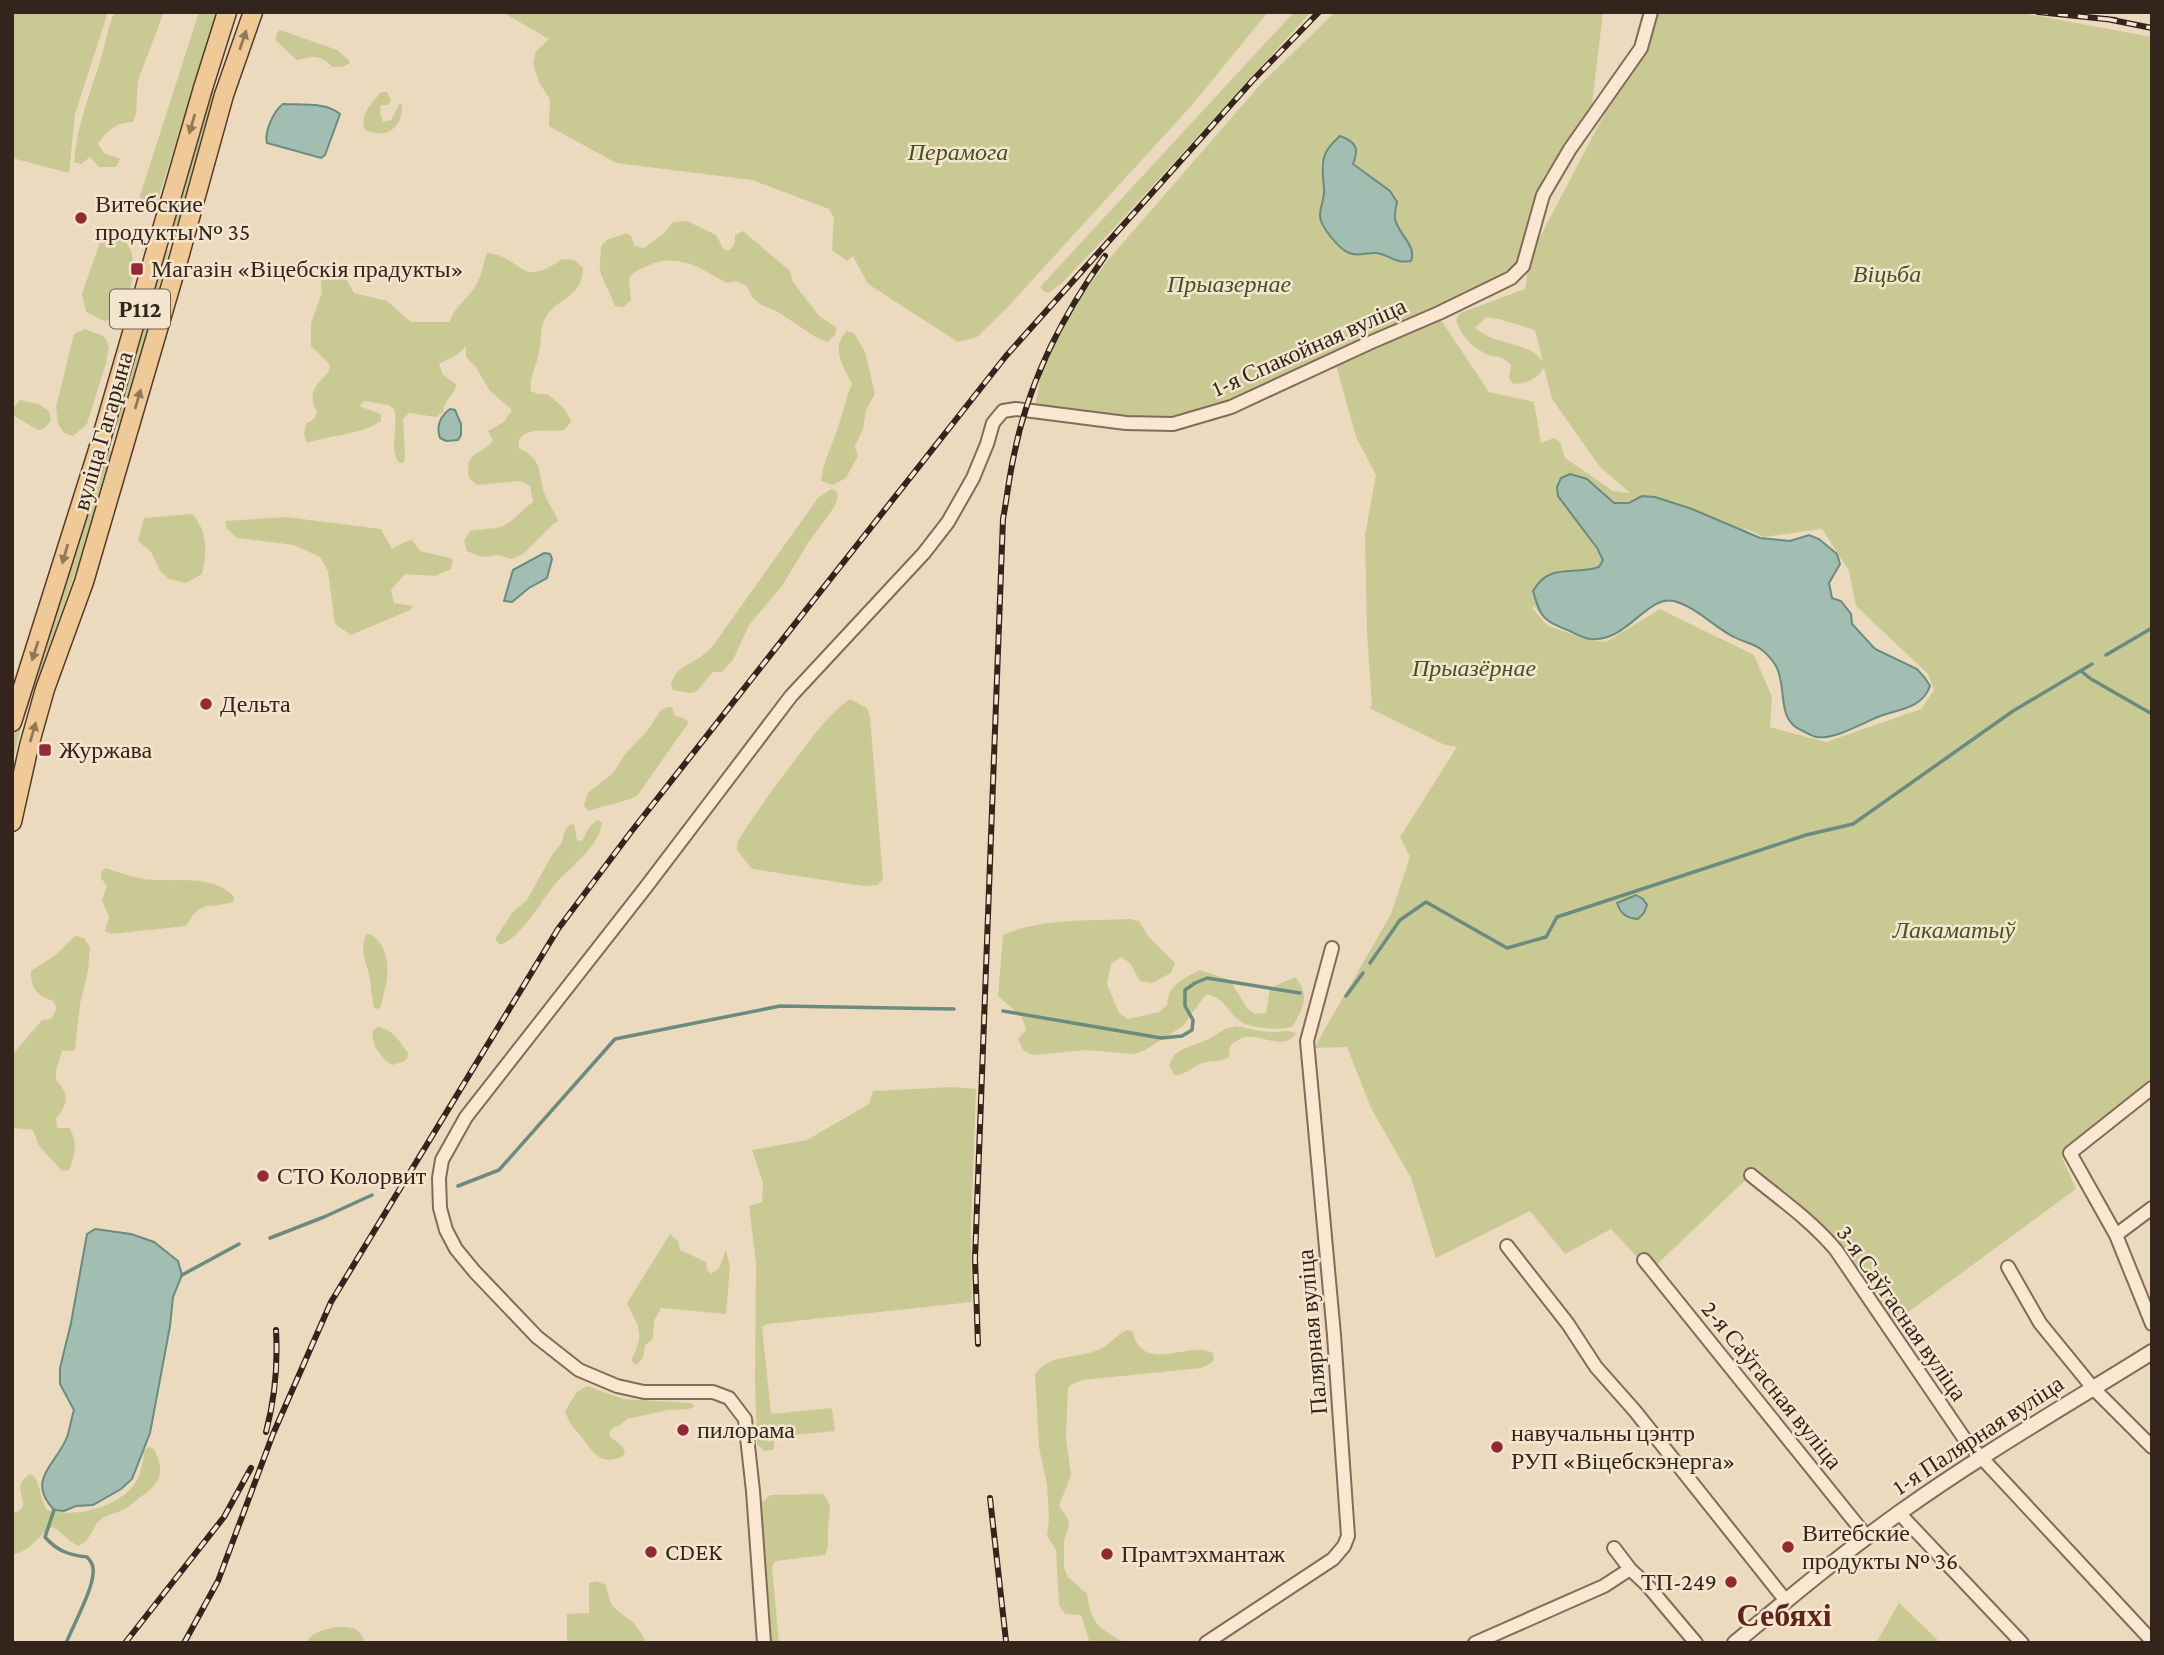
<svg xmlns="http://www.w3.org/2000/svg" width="2164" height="1655" viewBox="0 0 2164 1655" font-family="'Crimson Pro',serif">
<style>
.green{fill:#c9ca93;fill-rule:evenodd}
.water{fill:#a2beb3;stroke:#6a8b7f;stroke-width:2}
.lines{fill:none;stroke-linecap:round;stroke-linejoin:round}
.stream{stroke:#6a8b7f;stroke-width:3.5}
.minor-casing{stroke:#846b58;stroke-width:16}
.tertiary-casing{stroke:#846b58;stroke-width:18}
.primary-casing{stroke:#523a2c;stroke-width:21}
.minor{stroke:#f8e8d1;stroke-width:12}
.tertiary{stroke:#f8e8d1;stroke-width:14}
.primary{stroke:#f0ca96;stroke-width:18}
.rail-casing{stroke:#34251c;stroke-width:6}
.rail{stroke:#f4e5ce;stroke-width:3.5;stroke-dasharray:10;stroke-linecap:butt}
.oneway{fill:#927859}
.poi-dot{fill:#922935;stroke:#f4e5ce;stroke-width:2.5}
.labels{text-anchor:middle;stroke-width:5;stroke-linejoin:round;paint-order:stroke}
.shield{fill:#f4e5ce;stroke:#6e5f51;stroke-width:2}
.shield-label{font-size:23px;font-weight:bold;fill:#34251c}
.park-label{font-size:24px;font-style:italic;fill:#4a5023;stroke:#f4e5ce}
.poi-label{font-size:24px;fill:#34251c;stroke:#f4e5ce;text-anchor:start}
.street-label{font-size:24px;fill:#34251c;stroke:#f4e5ce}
.district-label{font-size:32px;font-weight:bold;fill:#60231c;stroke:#f4e5ce}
</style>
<rect width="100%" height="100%" fill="#ecdabe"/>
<path class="green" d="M12,12H108L75,114L69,173L12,158Z
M115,12H164L138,80L136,113L133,122C117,122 106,131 98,144L104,153L120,159L116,167H99L90,157L81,164L74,162C77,124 91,91 102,55C106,41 108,25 115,12Z
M199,12H218L155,208L149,212L136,208Z
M502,12H1268L1192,105L1006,309L977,337L958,342L868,284L853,256L847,261L832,250L834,218L829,209L752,180L616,163L549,126L550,99L540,84L533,64L536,51L549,39Z
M1294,12H1311L1116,226L1063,282L1050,292H1045L1040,287Z
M1335,12H1603L1592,104L1543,178L1518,262L1506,273L1491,283L1242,396L1183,417L1131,420L1035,407L1041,374L1075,305L1108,260L1259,86ZM1358,154L1353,164L1390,191L1397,202L1395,219L1413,256L1348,253L1323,228L1320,220L1321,208L1325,195L1321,162Z
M1658,12H2017L2152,37V1084L2062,1158L2076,1189L1892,1324L1830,1232L1757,1169L1650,1271L1611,1229L1565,1254L1530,1211L1436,1258L1411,1178L1371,1108L1347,1047L1314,1048L1391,914L1410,857L1400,837L1457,747L1445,745L1369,708L1372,706L1367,633L1365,535L1376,475L1356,437L1336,365L1439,317L1489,392L1534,402L1541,443L1554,438L1560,442L1565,458L1613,491L1630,493L1600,467L1552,399L1544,368C1537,379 1528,383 1513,384L1509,378L1511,365C1498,352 1498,360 1486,354C1470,346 1461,335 1456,320L1460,313L1525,289L1530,256ZM1486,317L1499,319L1535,330L1543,362C1532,345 1508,345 1490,337C1485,335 1480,331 1475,328ZM1570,474C1575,476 1583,477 1587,479C1612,493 1608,515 1642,496L1692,509L1752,535L1744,528L1764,537L1822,529L1849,571L1856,606L1928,674L1934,690L1921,709L1826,742L1770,727L1772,697L1754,655L1660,609L1606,642L1589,640L1548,626L1533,609V605L1540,613L1533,591C1550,562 1572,575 1599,567L1603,560L1557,487L1561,478Z
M280,30L337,50L349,60L350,63L342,67H333C318,54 315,56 297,60L276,41V34Z
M213,89L217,92L173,239L167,238L210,91Z
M381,92H387L391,100L388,105H381L380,113L383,122L391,120L400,103L402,105C402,129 387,139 365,130C359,115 372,103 381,92Z
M687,221L716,235L724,250H730L735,243V235L743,231L790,271L793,282L819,316L836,327V334L828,342L817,338L778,312L760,304L752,297L747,286L736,281L726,283C700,268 678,252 647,266C640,270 633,271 629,278L631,300L624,307L615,306C611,295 605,285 601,274C598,266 601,255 601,246L607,240L627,233L632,237L634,246L644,248L663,234L673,222Z
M108,233C148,239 132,294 119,318L104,321L86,312L82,294L101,239Z
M164,249L169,250L121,425L118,427L114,423Z
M487,253C523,256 519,290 562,259L575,260L583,268C583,295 561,297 547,315C539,327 542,340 539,353C537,365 529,378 531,391L538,394H547C557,402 568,409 571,422L564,430C549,432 515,425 519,448C545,461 537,473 545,495C548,504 555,512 558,521L552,525L522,555L510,559L499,555L481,557L467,551L464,541L470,531C480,529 492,529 500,527C514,522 521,510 533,502L530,486L521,481L477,485L469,478C465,451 478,457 493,441L488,431L504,422L512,410L490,391L475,366L466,357V346L457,355L439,364L443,375L457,385C452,396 445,400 443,412L436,417L409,413L403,419L405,457L403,463L398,462C389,445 399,427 394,409L388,405L364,401L359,406L381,414V421C359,436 332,434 307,443L304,434L306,424L315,418L317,412C307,395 315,385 328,373L330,365L311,346V323L322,293L321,281L334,273L345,277L354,293L387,301L411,322H450C453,308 469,298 476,285C482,276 483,263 487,253Z
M85,329L103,336L106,339L109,348L106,363L87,424L73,436L64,433L58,424L56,407L74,334Z
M847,331L854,333L865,352L875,394L866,410L863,429L855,446L858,456L846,478L833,485L821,481C823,461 832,446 838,427C843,412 846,398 852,384C843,365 830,348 847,331Z
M20,400L38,404L49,411L51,420L45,428L38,430L14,416V407Z
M109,450L112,453L90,530L21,728L12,764V744L16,727L106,451Z
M831,489L836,491L838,496L835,506L808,543L782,586L749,625L733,660L722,672H713L696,692L690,693L673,690L671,685C675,670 682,668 694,661C701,658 706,652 712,647L818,498Z
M192,514C208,531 207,552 202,574L186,583L169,579L160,571L151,552L138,541L144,518Z
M286,517L381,529L392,549L404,542L412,540L420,551L453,559L451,569L435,576L405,574L391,590L394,603L413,606L410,610L351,635L335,624L328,571L320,557L294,545L237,538L227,529L225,521Z
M850,699L867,708L870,717L883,879L878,885L863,886L752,869L737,850L738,841C755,813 775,786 795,760C811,739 828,714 850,699Z
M667,707H672L675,716L683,718L689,722L637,796C622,803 605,805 589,811L584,806L588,793L613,773L626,753L648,730L660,711Z
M597,820L602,823C599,848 567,869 552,888C539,905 521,937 500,945L495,939L512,913L527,900L552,855L562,842L564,833L569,825L574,824L577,840L582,841L589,827Z
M106,868C118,872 131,877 144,879C173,883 213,873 234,897L233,902C206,910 203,898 186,926L111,934L105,931L109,917L102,900L107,886L101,878V872Z
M1129,919L1139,921L1148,936L1175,963L1171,973L1152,983L1140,981L1130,963L1121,957L1111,964L1107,984L1119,1013L1128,1019L1159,1012L1167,1005C1168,984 1183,979 1200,970L1230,980L1247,1008L1255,1014L1266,1013L1270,988L1295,977C1311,995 1303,1009 1292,1027C1279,1030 1253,1029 1241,1022C1226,1012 1228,999 1206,994L1183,1026L1145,1050L1134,1054L1087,1050L1032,1055L1023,1050L1018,1039L1026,1030L1022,1017L998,996L1003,935C1042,918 1087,921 1129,919Z
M371,934C390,948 390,972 384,992C382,999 383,1003 379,1009L374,1008C372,998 371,989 370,979C367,962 359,954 366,935Z
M75,936L84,938L90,947L88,971L80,1004L75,1050L62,1051L56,1071V1080C69,1093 69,1104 56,1118L57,1128H69C78,1140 75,1158 69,1170L62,1171L39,1146L33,1130L12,1128V1055L42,1020L51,1019L57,1008L53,1001C36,995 31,989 31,971L57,954Z
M1236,1026C1247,1028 1261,1032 1272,1032C1281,1032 1287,1029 1296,1033C1285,1052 1262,1034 1246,1037C1239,1038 1235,1042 1230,1046L1229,1057C1220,1063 1210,1060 1200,1064C1191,1068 1184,1076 1174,1075L1169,1065L1174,1055L1183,1049L1209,1039L1225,1029Z
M378,1027C393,1029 400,1042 408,1053L407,1059L403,1062L392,1065C380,1057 370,1044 373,1030Z
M952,1087L976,1089L971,1230L972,1302L768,1324L762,1327L771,1414L832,1408L835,1431L774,1437V1450L764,1451L757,1444L755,1383L756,1263L749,1206L762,1202L763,1183L752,1150L807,1140L869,1104L873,1091Z
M670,1234L678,1241L680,1250L706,1262L707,1270L711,1274L719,1268L726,1250L730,1267L726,1314L661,1308L654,1321L653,1339L645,1345L643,1358L636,1365L631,1361C645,1333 640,1330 627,1303Z
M1127,1330L1132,1331C1134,1336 1136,1343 1139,1346C1156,1367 1192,1341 1213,1353L1214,1359L1211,1363L1201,1368L1083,1380L1072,1384L1068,1388L1066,1437L1071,1475L1059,1506L1068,1519L1069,1525L1064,1541V1568L1068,1577L1087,1594C1092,1626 1098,1627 1125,1643H1090L1081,1615L1065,1614L1059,1605L1056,1550L1047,1536L1049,1519L1047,1485L1039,1447L1035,1374C1051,1352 1078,1360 1100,1349C1111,1344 1117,1334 1127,1330Z
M587,1386L624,1399L692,1403L695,1406L689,1409L668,1410L627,1419L619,1426L614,1427L610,1431L609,1436L622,1446L625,1451L623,1456C601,1466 595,1455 583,1439C574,1427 570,1426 565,1411L577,1392Z
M150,1433L144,1450L149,1447L154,1449C165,1472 162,1481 142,1496C136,1500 131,1506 124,1509C116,1514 106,1514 99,1521C90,1531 93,1537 79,1546C68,1542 63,1532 52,1527C37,1535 32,1552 12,1554V1514C33,1506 17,1496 21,1484C22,1481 27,1476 29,1474L34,1476C41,1487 40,1499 47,1510C76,1518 115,1508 134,1485C140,1477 143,1463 144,1453L142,1457L64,1511L54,1510C43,1499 41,1486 45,1471Z
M822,1494C836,1505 827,1518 828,1532C828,1542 829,1546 825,1555L776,1561L772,1566L779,1643H767L760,1504L770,1495Z
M596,1581L606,1585C611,1609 612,1606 630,1620C637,1625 642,1635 647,1643H567V1614L589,1613V1583Z
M1899,1603L1937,1639L1938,1643H1876Z
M335,1627C348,1627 361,1626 364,1642L307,1643C310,1632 325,1630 335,1627Z"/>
<path class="water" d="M283,104C301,105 327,102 340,114L325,155L321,158L267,143C264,131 274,111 283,104Z
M1340,136C1357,142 1359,149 1353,164L1390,191L1397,202C1396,207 1394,215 1395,219C1398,234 1417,245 1411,261C1394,264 1391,255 1376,253C1367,252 1358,257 1349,253C1339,249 1320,226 1320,216C1320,206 1325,198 1324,189C1322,164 1319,154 1340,136Z
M450,409L455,410L461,424V435L458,440L446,441L440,438C436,427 440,416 450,409Z
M1570,474L1587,479L1614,503H1629L1642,496L1655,497L1692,509L1760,538L1790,541L1809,535L1819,539L1837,554L1840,564L1829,583L1832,598L1841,601L1851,614L1852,624L1875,649L1917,669L1925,678L1930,686C1923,707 1901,709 1883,715C1865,721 1836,740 1817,737C1813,737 1807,733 1803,731C1775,720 1788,688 1776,666C1773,661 1767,654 1762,650C1753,643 1743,642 1734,637C1714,627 1696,607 1674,601C1646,595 1627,643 1590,639C1583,638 1576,634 1570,631C1543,620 1541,619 1533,591C1550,562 1572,576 1599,567L1603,560L1597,548L1558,496L1557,487L1561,478Z
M544,553L550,554L552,559L547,578L529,588L512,602L504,601L513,570Z
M1636,895L1643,899L1647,905L1644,913L1638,919C1626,918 1621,914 1617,903Z
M95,1229L131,1234L154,1242L178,1261L182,1275L173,1297L170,1326L150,1433L132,1479L121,1489L93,1505L76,1506L64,1511L54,1510C25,1479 57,1464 67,1437C70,1429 71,1419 74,1410L60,1384V1368L71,1323L87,1234Z"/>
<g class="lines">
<path class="stream" d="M2106,655L2152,628
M2081,671L2091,679L2152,714
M1370,963L1400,920L1426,902L1507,948L1546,937L1557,917L1806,835L1853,824L2013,711L2092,664
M1346,996L1363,973
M1003,1011L1161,1038L1182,1036L1192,1030L1193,1020L1185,1006V990L1195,983L1207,978L1300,993
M458,1186L499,1170L615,1039L780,1006L954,1009
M270,1238L324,1217L372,1195
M182,1275L239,1244
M54,1510L45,1537C57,1551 69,1555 87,1557C91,1561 94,1567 93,1573C93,1589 73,1626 66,1643"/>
<defs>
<path id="minor" d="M2152,1088L2070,1153L2116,1235L2152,1324
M1751,1175C1780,1199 1811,1220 1836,1250L1966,1441L2152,1641
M2116,1235L2152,1208
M1507,1246L1568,1324L1596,1367L1635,1411L1786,1601
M1644,1260L1867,1537
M2008,1267L2040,1323L2093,1388L2152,1447
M1899,1513L2022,1643
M1614,1548L1630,1569L1648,1586L1696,1643
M764,1643L753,1491L745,1419L729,1398L713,1392H644L617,1386L579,1370L537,1337L475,1272L456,1249L446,1230L440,1208L439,1178L442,1160L466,1117L646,887L791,696L924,553L948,522L973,478L987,444L993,423L1003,411L1016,409L1126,423L1173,424L1231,407L1367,344L1439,313L1511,278L1523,266L1543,195L1570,149L1641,48L1651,12
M1206,1643L1333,1559L1344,1546L1348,1536L1334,1335L1307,1041L1332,948
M1475,1643L1604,1586L1630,1569"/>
<path id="tertiary" d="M1735,1643C1789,1598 1842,1554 1899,1513C1980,1455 2067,1405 2152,1352"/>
<path id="primary" d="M12,722L98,450L203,88L227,12
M12,822L29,746L45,689L84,582L178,261L224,95L253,12"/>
</defs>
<use href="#minor" class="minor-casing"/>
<use href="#tertiary" class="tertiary-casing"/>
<use href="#primary" class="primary-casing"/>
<use href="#minor" class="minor"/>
<use href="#tertiary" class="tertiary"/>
<use href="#primary" class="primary"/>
<defs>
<path id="rail" d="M2038,12L2115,20
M2107,19L2152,28
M978,1344L975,1259L1003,519C1007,498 1009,477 1014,455C1028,383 1062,316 1105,256
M266,1432C275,1398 278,1365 276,1330
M990,1498L1006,1641
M125,1643L224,1517L251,1468
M184,1643L218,1581L273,1434L331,1302L558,929L631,832L1006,356L1253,80L1319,12"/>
</defs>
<use href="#rail" class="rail-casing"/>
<use href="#rail" class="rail"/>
</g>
<defs><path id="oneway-solid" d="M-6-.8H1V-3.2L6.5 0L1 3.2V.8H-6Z" transform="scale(1.75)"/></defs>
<g class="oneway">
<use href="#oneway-solid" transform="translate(243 40) rotate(-71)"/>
<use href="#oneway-solid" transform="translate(192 124) rotate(106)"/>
<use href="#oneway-solid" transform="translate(138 399) rotate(-74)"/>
<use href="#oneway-solid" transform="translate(65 554) rotate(106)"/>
<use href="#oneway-solid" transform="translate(35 651) rotate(108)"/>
<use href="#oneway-solid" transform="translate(33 732) rotate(-74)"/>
</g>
<g class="poi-dot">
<circle cx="81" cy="218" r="7"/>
<rect x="130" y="262" width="14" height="14" rx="3.5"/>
<circle cx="206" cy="704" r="7"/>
<rect x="38" y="743" width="14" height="14" rx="3.5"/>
<circle cx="263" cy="1176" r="7"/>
<circle cx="683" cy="1430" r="7"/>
<circle cx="1497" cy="1447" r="7"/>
<circle cx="1788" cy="1547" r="7"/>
<circle cx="651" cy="1552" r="7"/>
<circle cx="1107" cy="1554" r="7"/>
<circle cx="1731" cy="1582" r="7"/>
</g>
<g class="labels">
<rect class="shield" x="110" y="289.5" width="60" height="39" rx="5"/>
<g class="shield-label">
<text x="140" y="317">Р112</text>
</g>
<g class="park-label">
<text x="958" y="160">Перамога</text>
<text x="1887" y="282">Віцьба</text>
<text x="1229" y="292">Прыазернае</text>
<text x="1474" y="676">Прыазёрнае</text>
<text x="1954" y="938">Лакаматыў</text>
</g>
<g class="poi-label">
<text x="95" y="212">Витебские<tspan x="95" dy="28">продукты № 35</tspan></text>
<text x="151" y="277">Магазін «Віцебскія прадукты»</text>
<text x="220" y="712">Дельта</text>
<text x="59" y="758">Журжава</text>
<text x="277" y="1184">СТО Колорвит</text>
<text x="697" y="1438">пилорама</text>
<text x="1511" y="1441">навучальны цэнтр<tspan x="1511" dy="28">РУП «Віцебскэнерга»</tspan></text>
<text x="1802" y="1541">Витебские<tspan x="1802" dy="28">продукты № 36</tspan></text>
<text x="665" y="1560">CDEK</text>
<text x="1121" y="1562">Прамтэхмантаж</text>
<text x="1717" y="1590" text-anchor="end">ТП-249</text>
</g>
<g class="street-label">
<text transform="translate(1309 347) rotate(-24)" y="8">1-я Спакойная вуліца</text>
<text transform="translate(103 431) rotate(-74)" y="8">вуліца Гагарына</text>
<text transform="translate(1902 1313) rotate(55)" y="8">3-я Саўгасная вуліца</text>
<text transform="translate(1312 1332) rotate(-95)" y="8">Палярная вуліца</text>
<text transform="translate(1772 1385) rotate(51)" y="8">2-я Саўгасная вуліца</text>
<text transform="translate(1978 1435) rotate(-33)" y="8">1-я Палярная вуліца</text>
</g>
<g class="district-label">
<text x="1784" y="1626">Себяхі</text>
</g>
</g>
<rect width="2164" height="1655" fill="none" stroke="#34251c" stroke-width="28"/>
</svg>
